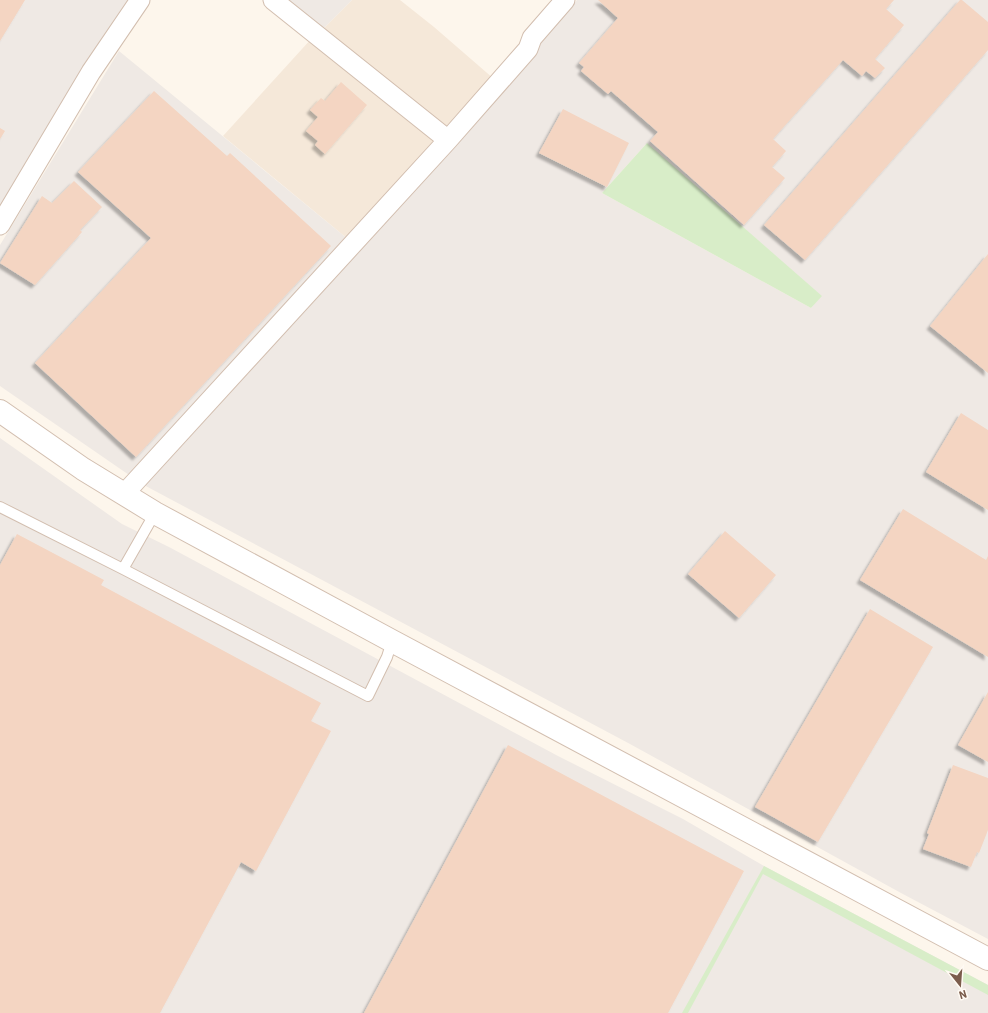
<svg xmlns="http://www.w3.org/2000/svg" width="988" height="1013" viewBox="0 0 988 1013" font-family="Barlow,sans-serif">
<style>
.residential{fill:#f5e8d9}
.industrial{fill:#efe9e4;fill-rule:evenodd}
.green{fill:#d8edc8}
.building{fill:#f4d5c2;filter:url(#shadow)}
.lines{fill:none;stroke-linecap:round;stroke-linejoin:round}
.service-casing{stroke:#d2beaf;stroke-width:12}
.minor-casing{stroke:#d2beaf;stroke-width:21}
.tertiary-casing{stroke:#d2beaf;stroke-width:24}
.service{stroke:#fff;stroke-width:10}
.minor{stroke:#fff;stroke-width:19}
.tertiary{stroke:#fff;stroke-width:22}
</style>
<defs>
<filter id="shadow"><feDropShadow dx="-3.5" dy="3.5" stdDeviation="1" flood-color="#0004"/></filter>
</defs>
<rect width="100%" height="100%" fill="#fdf6ec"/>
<path class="residential" d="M352,0H400L434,27L494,79L449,131L323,29Z
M312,38L440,141L349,240L223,136Z"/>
<path class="industrial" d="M0,0H128L83,67L0,206Z
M284,0H352L322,30Z
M577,0H988V939L901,893L630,744L142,484L536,47ZM647,143L821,296L811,308L602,193Z
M119,51L349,240L132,477L0,386V245Z
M0,438L122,524L169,547L558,756L683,819L764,866L988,985V1013H0Z"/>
<path class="green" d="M647,143L822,296L811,308L602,193Z
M764,866L988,985V995L763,874L688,1013H682Z"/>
<path class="building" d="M0,0H25L0,41Z
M598,0H894L886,9L904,25L875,59L885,68L875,78L866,71L862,76L843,60L773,139L786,151L772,167L785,178L744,225L650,141L658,132L611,91L608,94L581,71L584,67L579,63L618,18Z
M960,0H962L988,22V50L805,260L764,225Z
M341,82L367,105L325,154L315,145L318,141L306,131L318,117L310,110L321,98L325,101Z
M154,91L227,156L230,153L331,246L136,457L35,363L151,238L78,172Z
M563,109L629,143L607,187L539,153Z
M0,128L5,131L0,139Z
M74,181L102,207L80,230L82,232L35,285L0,263L42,196L52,203Z
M988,254V373L930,326Z
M961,413L988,430V510L926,472Z
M903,509L986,560L988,556V657L860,580Z
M725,531L776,575L739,618L688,574Z
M17,534L104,580L101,585L321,703L311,721L331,731L256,871L241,862L160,1013H0V565Z
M870,609L933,647L818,842L755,807Z
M988,692V762L958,745Z
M508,745L744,871L668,1013H364Z
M953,765L988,778V830L979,853L977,852L971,867L923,849L929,834L927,833Z"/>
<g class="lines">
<defs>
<path id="service" d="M0,507L123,569L368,696L387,657L392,641
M123,569L155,513"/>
<path id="minor" d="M273,0L448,140
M0,225L91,72L140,0
M124,494L448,140L528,49L532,38L565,0"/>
<path id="tertiary" d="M0,411L83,469L155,513L392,641L988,959"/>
</defs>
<use href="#service" class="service-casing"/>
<use href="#minor" class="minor-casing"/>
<use href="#tertiary" class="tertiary-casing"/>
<use href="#service" class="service"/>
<use href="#minor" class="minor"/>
<use href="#tertiary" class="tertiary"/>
</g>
<g transform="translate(960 985) rotate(163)" stroke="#fffaf3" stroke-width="3" paint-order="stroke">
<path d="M0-3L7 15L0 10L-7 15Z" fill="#7b5c4c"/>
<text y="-6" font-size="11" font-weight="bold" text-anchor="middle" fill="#7b5c4c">N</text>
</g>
</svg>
